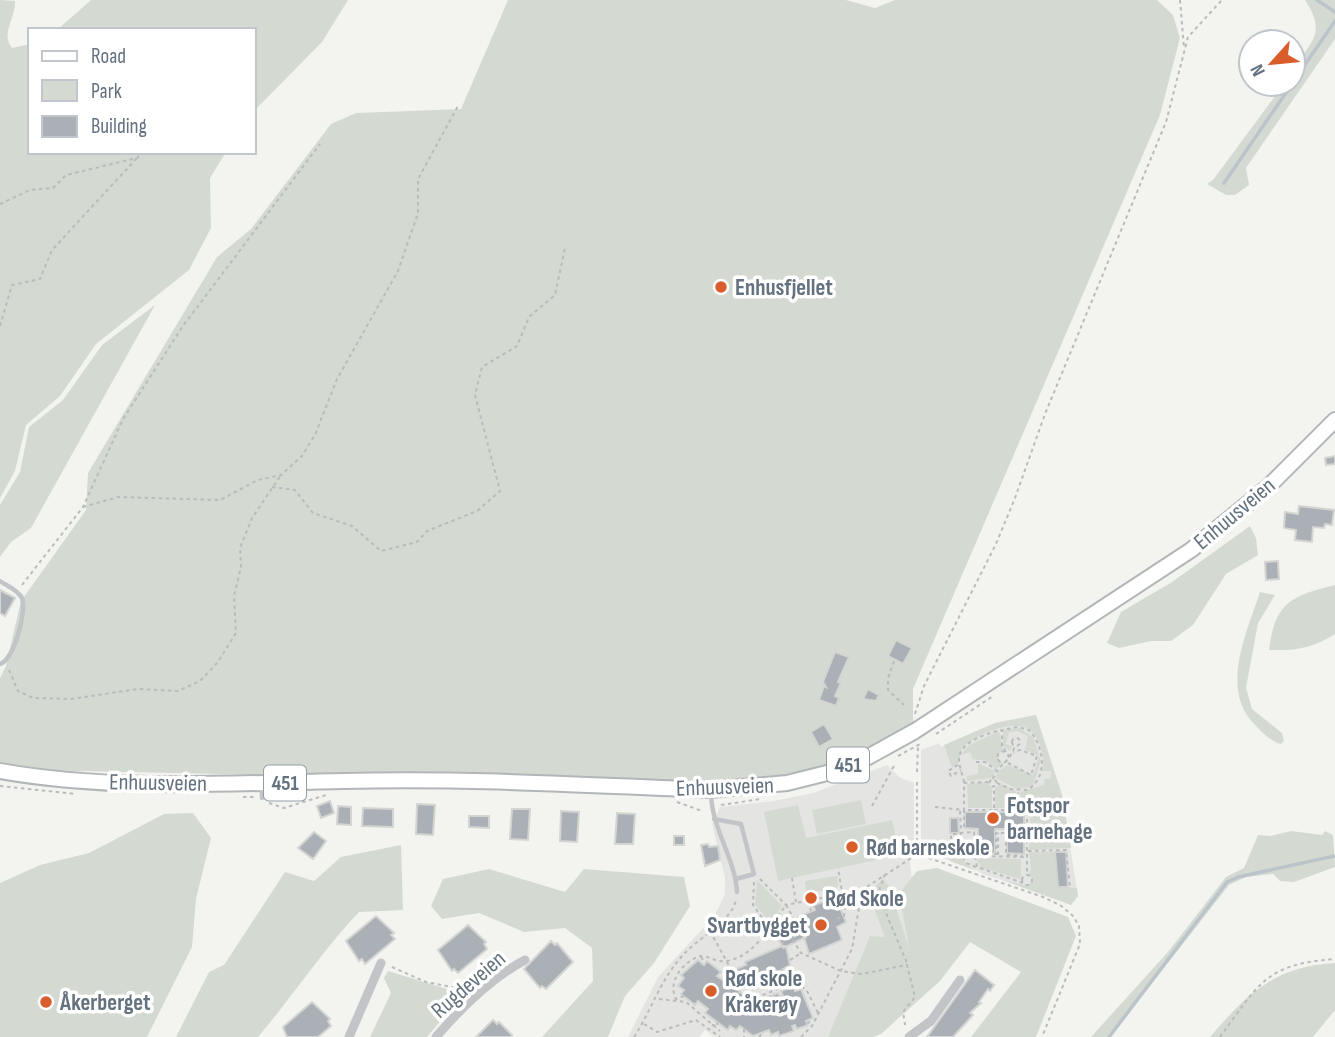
<svg xmlns="http://www.w3.org/2000/svg" width="1335" height="1037" viewBox="0 0 1335 1037" font-family="'Sofia Sans Condensed',sans-serif">
<style>
.built{fill:#e4e5e3}
.green{fill:#d4dad1}
.lines{fill:none;stroke-linecap:round;stroke-linejoin:round}
.stream{stroke:#bac4ca;stroke-width:3.5}
.building{fill:#aab0b5;stroke:#d4d5d2;stroke-width:2}
.primary-casing{stroke:#b2b6b9;stroke-width:18}
.path{stroke:#b9bbbd;stroke-width:2;stroke-dasharray:3.5 3.5;stroke-linecap:butt}
.lane{stroke:#c2c4c8;stroke-width:4.5}
.street{stroke:#c2c4c8;stroke-width:9}
.primary{stroke:#fff;stroke-width:14}
.poi-dot{fill:#d85d2b;stroke:#fff;stroke-width:2.5}
.labels{text-anchor:middle;stroke-width:7;stroke-linejoin:round;paint-order:stroke}
.shield{fill:#fff;stroke:#929ca5;stroke-width:2}
.shield-label{font-size:21px;font-weight:bold;fill:#64717f}
.poi-label{font-size:23px;font-weight:bold;fill:#64717f;stroke:#fff;text-anchor:start}
.street-label{font-size:23px;fill:#64717f;stroke:#fff}
</style>
<rect width="100%" height="100%" fill="#f3f4f0"/>
<path class="built" d="M1036,715L1062,795L1078,896L1071,905L926,852L921,845V750L939,743L941,747L995,723Z
M887,765L899,777L914,783V845L909,854L912,880L899,894L911,956L850,989L828,1037H714L705,1030L699,1037H628L658,977L715,915L725,894V878L712,824L720,807L774,801L813,793Z"/>
<path class="green" d="M0,0L15,1C16,19 0,33 12,48L30,44V152H226L210,178L211,228L189,270L96,344L60,396L26,425L15,471L0,498Z
M91,0H348L322,42L254,111V30H57Z
M508,0H846L875,8L895,0H1157L1173,15L1180,38L1160,115L913,689V724L866,754L761,785L30,770L0,764V678L6,666L21,601L86,510L88,473L217,257L251,229L331,124L356,113L461,109Z
M1305,0H1335V39L1246,168L1249,185L1235,195H1226L1207,184L1213,180L1284,84H1293C1293,46 1335,45 1305,0Z
M155,305L31,528L11,542L0,557V505L20,472L29,427L63,400L102,345Z
M1250,526L1256,538L1258,555L1226,574L1193,625L1171,641H1151L1119,648L1107,643L1121,612L1172,582Z
M1335,585V634C1313,648 1296,651 1269,650C1275,602 1291,596 1335,585Z
M1260,592L1275,595L1258,623L1246,688L1252,709L1282,733L1284,741L1281,744C1269,740 1264,734 1255,725C1219,690 1247,632 1260,592Z
M1036,715L1062,795L1071,848L1029,850L1031,807L1021,806L1020,792L1044,785V779L1051,778V771H1042C1045,755 1041,741 1030,729C1010,720 978,733 962,748L958,764L952,768L944,745L995,723Z
M1019,728L1033,737L1041,761L1033,786L1017,789L995,778L998,771L1008,765L1033,775L1039,756L1025,750L1028,736L1017,731L1009,732L1006,744L1012,746L1010,751L1003,746V730Z
M999,731L1003,749L997,757L1003,764L996,769L986,761L973,759L970,752L961,755L969,745Z
M978,763L995,771L993,778L967,781V776L978,774Z
M988,782L992,789V808H968L967,784Z
M1001,784L1016,791V808H995V788Z
M861,800L866,824L817,834L812,810Z
M798,805L806,838L892,820L900,855L778,881L764,812Z
M193,813L211,838L196,899L192,947L147,1037H0V883L40,865L89,853L164,814Z
M1291,831L1322,835L1325,831L1333,835L1335,867L1294,882L1280,881L1273,874L1246,877L1229,885L1110,1037H1091L1168,952L1226,877L1244,868L1258,835L1271,836Z
M401,845L403,910L359,912C322,951 293,996 258,1037H176L209,972L224,965L285,872L314,881L341,857Z
M1029,852H1055L1058,887L1077,888L1078,896L1071,905L950,861L949,858H961C973,876 1007,880 1027,886L1033,880L1028,874L1031,870Z
M976,858L1021,859V879L981,868Z
M937,868L1068,917L1076,936L1036,1037H971L1021,972L970,942L940,981L881,1034L873,1037H828L870,936L885,937L868,893L883,879L889,886L909,948L899,894L917,871Z
M489,869L565,892L584,869L684,877L690,906L654,963L625,996L608,1037H542L593,981L592,948L565,928L524,932L479,913L442,919L431,906L443,879Z
M837,876L838,886L832,891H806L805,881Z
M757,880L782,906L770,922L755,905Z
M1335,963V1010L1313,1037H1210C1247,994 1275,966 1335,963Z
M388,971L447,989L449,1011L427,1037H370L391,993L384,978Z"/>
<g class="lines">
<path class="stream" d="M1317,0L1335,12
M1293,82L1335,21
M1224,183L1292,84
M1109,1037L1227,882L1238,877L1335,856"/>
</g>
<path class="building" d="M1335,456V464L1326,465L1325,458Z
M1299,506L1334,510L1332,525L1325,524L1324,528L1313,527L1312,542L1295,540L1296,530L1284,528L1285,512L1298,514Z
M1278,561L1279,579L1266,580L1265,562Z
M0,590L15,598L5,616L0,613Z
M896,640L912,648L903,664L888,656Z
M835,652L849,657L838,682L841,683L835,696L839,698L836,706L819,700L824,686L826,687L823,682Z
M868,689L879,695L876,701L863,699Z
M824,724L833,739L819,747L811,732Z
M1054,800L1056,809L1047,810L1046,801Z
M330,801L334,813L321,818L317,806Z
M417,804L435,805L433,835L416,834Z
M338,806L351,807V825L337,824Z
M363,808L393,809V827L362,826Z
M512,809H530L528,840L510,839Z
M561,811L579,812L577,842L560,841Z
M965,812H1024V854L1007,853V829H995V853H978V829L965,828Z
M617,813L635,814L633,844H615Z
M469,816H489V828L469,827Z
M950,818H958L959,833H950Z
M314,832L326,841L313,859L298,848Z
M674,836H684V845H674Z
M708,844L709,847L718,846L720,860L705,866L701,845Z
M1055,852H1066L1068,887H1058Z
M835,896L846,922L837,927L842,940L809,954L798,917L815,910L813,906Z
M376,916L394,933L391,935L395,939L365,964L362,959L359,961L346,941Z
M468,925L486,942L484,944L487,949L458,973L454,969L452,971L438,950Z
M803,930L806,937L783,948L779,940Z
M551,941L555,945L557,943L573,962L546,989L542,986L540,988L524,969Z
M782,946H786L790,965L772,975L746,982L739,992L752,997L749,1000L757,1006L766,1003L764,998L778,993L780,997L783,996L781,991L793,987L795,991L801,989L813,1018L806,1021L808,1025L797,1029L795,1025L792,1026L794,1031L779,1036L778,1032L771,1035L769,1030L753,1036L740,1026L736,1030L730,1026L728,1030L705,1013L708,1009L698,1001L695,1005L681,994L684,990L678,986L684,978L681,975L698,960L704,965L707,961L721,972L717,976L726,982L736,969L746,965L745,962Z
M975,970L994,985L990,991L988,989L979,1002L981,1003L970,1013L973,1015L953,1037H927Z
M312,1002L330,1019L328,1021L331,1026L318,1037H287L283,1027Z
M493,1020L497,1024L499,1022L512,1035L511,1037H476Z"/>
<g class="lines">
<defs>
<path id="primary" d="M0,771C113,791 230,783 344,781C466,778 589,785 710,790L787,783L827,773L868,757L915,731L1191,550L1268,487L1335,420"/>
</defs>
<use href="#primary" class="primary-casing"/>
<path class="path" d="M1180,0L1184,48
M0,204L30,190L53,188L66,175L137,158L143,152
M0,326L12,285L40,279L52,250L137,158
M272,487L295,490L313,513L352,526L381,551L417,542L427,531L477,511L500,491L475,395L482,367L517,346L529,317L555,295L565,248
M83,507L118,497L220,500L258,480L281,475L302,456L315,435L337,379L398,271L418,213V179L458,106
M22,585L83,507L123,419L183,326L320,144
M894,661L888,678V690L904,705
M9,670L18,691L33,698L71,699L138,689L178,691L200,681L218,662L236,633L234,596L241,567L240,548L252,518L281,475
M915,714L924,686L996,544L1015,498L1045,414L1166,122L1188,37L1222,0
M936,734L993,696
M1012 742a4 4 0 1 1 8 0a4 4 0 1 1-8 0Z
M997.5 757a5.5 5.5 0 1 1 11 0a5.5 5.5 0 1 1-11 0Z
M898,756L920,744
M976,762H985L996,770
M1008,763L1031,775L1037,756L1020,750L1013,752
M958,765L948,771L951,776L961,770
M917,772L918,746
M993,779C998,764 1008,765 1015,746
M989.5 783a3.5 3.5 0 1 1 7 0a3.5 3.5 0 1 1-7 0Z
M917,782V854L1043,897L1060,905L1073,916L1079,926L1080,944L1042,1037
M964,782C963,775 959,767 959,759C959,742 988,733 1001,730
M997,783L1011,789L1027,790C1049,778 1044,745 1029,730L1018,727L1002,730V746L1006,752
M0,786L76,794
M243,797H255
M677,802L702,811
M269,803L284,808L326,795
M721,805L761,799
M872,806L895,764
M935,807L964,810V783L990,782
M994,810H1027V875
M1017,810L1018,791
M960,811L961,833L974,832L975,855
M964,827V810H994V786
M973,843H960V852L966,863L976,867
M951,846V834H961
M1028,851L1066,850L1070,887
M980,855L996,854V833H1006V855L1023,856
M998,855V833
M951,857L950,846H959
M885,874L879,891L880,899L907,963
M1022 880a5 5 0 1 1 10 0a5 5 0 1 1-10 0Z
M792,878L796,902
M760,879L786,905L861,890
M754,882L753,905L769,927L792,939L801,953L841,971L861,974L907,965L915,997L903,1012L905,1025
M1023,883L977,867L975,856L1027,857
M809,901L811,911
M837,919L844,916L845,910L838,868
M710,931L733,973
M780,935L784,947
M793,938L805,933
M701,957L705,963
M790,960L801,953
M392,967L426,982L452,987L454,1002
M781,969L792,981
M748,981L758,996
M684,996L676,999C667,981 683,962 700,956C710,956 717,963 727,961C755,956 770,926 786,905L803,934
M659,999L686,1002L720,1031
M759,1006L758,997L793,983L806,989L819,1015
M807,1023L810,1022
M644,1024L657,1032L696,1020L720,1037
M712,1025L718,1026L717,1022
M744,1029V1037
M634,1037C652,1009 661,978 684,954C698,938 731,922 736,900
M759,1037L763,1032
M801,1037L812,1026L852,949L862,890L916,855
M1220,1037C1259,984 1265,964 1335,959"/>
<path class="lane" d="M0,581C7,586 18,590 22,598C27,611 14,660 0,664
M262,785V798
M711,794C712,829 735,858 737,892
M714,819L741,824L754,874L736,879"/>
<path class="street" d="M349,1037L381,963
M436,1037C461,1008 491,978 525,960
M909,1037L931,1021L960,980"/>
<use href="#primary" class="primary"/>
</g>
<g class="poi-dot">
<circle cx="721" cy="287" r="7"/>
<circle cx="993" cy="818" r="7"/>
<circle cx="852" cy="847" r="7"/>
<circle cx="811" cy="898" r="7"/>
<circle cx="821" cy="925" r="7"/>
<circle cx="711" cy="991" r="7"/>
<circle cx="46" cy="1002" r="7"/>
</g>
<g class="labels">
<g class="shield">
<rect x="827" y="747.5" width="42" height="35" rx="5"/>
<rect x="264" y="765.5" width="42" height="35" rx="5"/>
</g>
<g class="shield-label">
<text x="848" y="772">451</text>
<text x="285" y="790">451</text>
</g>
<g class="poi-label">
<text x="735" y="295">Enhusfjellet</text>
<text x="1007" y="813">Fotspor<tspan x="1007" dy="26">barnehage</tspan></text>
<text x="866" y="855">Rød barneskole</text>
<text x="825" y="906">Rød Skole</text>
<text x="807" y="933" text-anchor="end">Svartbygget</text>
<text x="725" y="986">Rød skole<tspan x="725" dy="26">Kråkerøy</tspan></text>
<text x="60" y="1010">Åkerberget</text>
</g>
<g class="street-label">
<text transform="translate(1234 513) rotate(-40)" y="8">Enhuusveien</text>
<text transform="translate(158 782) rotate(1)" y="8">Enhuusveien</text>
<text transform="translate(725 786) rotate(-2)" y="8">Enhuusveien</text>
<text transform="translate(468 984) rotate(-41)" y="8">Rugdeveien</text>
</g>
</g>
<rect x="28" y="28" width="228" height="126" fill="#ffffff" stroke="#c1c6cc" stroke-width="2"/>
<rect x="42" y="51" width="35" height="10" fill="#ffffff" stroke="#c1c6cc" stroke-width="2"/>
<text x="91" y="63" font-size="21" fill="#64717f">Road</text>
<rect x="42" y="80" width="35" height="21" fill="#d4dad1" stroke="#c1c6cc" stroke-width="2"/>
<text x="91" y="98" font-size="21" fill="#64717f">Park</text>
<rect x="42" y="116" width="35" height="21" fill="#aab0b5" stroke="#c1c6cc" stroke-width="2"/>
<text x="91" y="133" font-size="21" fill="#64717f">Building</text>
<g transform="translate(1272 63) rotate(243)"><circle r="33" fill="#ffffff" stroke="#c1c6cc" stroke-width="2"/>
<path d="M0-5L12 26L0 18L-12 26Z" fill="#d85d2b"/>
<text y="-10" font-size="19" font-weight="bold" text-anchor="middle" fill="#64717f">N</text>
</g>
</svg>
